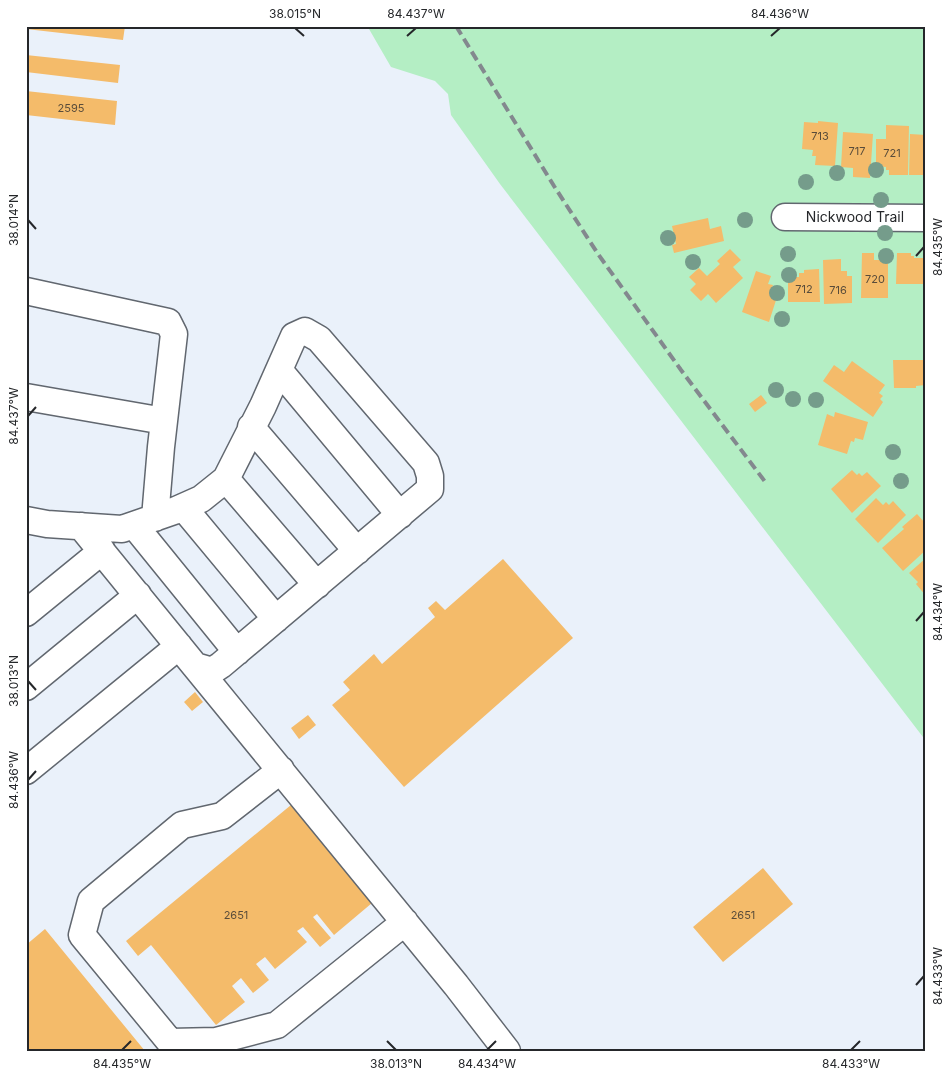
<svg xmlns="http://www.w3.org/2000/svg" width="952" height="1077" viewBox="0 0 952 1077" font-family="Inter,sans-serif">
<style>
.green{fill:#b4eec4}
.building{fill:#f4bb6a}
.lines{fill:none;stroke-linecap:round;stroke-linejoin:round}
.minor-casing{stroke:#61676f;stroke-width:29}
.minor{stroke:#fff;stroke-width:26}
.rail{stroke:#83888e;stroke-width:4;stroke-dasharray:10 5;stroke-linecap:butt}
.tree{fill:#759c8b}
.ticks{fill:none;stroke:#25272a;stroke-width:2}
.labels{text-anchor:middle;stroke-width:4.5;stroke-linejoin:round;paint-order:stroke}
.number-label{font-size:11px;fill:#594c3a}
.street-label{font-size:14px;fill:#25272a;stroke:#fff}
.neatline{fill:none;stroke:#25272a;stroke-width:2}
.ticks-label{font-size:12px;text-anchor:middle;fill:#25272a}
</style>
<rect width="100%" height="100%" fill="#eaf1fa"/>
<path class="green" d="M370,26H926V741L500,184L451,115L448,94L435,81L391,67L369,29Z"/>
<path class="building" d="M26,26H125L123,40L26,29Z
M26,55L120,65L118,83L26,72Z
M26,91L117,101L115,125L26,115Z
M818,121L838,123L835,166L815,165L816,156H812L813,150L802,149L804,122L818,123Z
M886,125L909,126L908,175H889V170H886V167L876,166V139H886Z
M843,132L873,134L870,178L853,177V168L841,167Z
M910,134L926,135V175H909Z
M708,218L710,229L721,226L724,241L674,253L672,245L676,244L672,226Z
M730,249L741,260L733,267L743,278L716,303L708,294L701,301L690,290L696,284L689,277L699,268L707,276L720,264L717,261Z
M862,253H874V260H888V298H861Z
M897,253H911V256H914V258H926V284H896Z
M841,259V271H847V276H852V303L824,304L823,260Z
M819,269L820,302H788V277H799V273H804V270Z
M756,271L771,276L768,284L773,285L770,294L777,297L769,322L742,312Z
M893,360H926V385L916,386V388H894Z
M852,361L885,385L879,393L883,396L880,399L883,402L873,417L823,381L834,365L844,372Z
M761,395L767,403L755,412L749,404Z
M835,412L868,422L863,440L855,438L854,442L851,441L847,454L818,445L827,414L834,417Z
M852,470L857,475L859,473L862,476L867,472L881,486L852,513L831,489Z
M876,498L883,505L886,502L889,505L893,501L906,515L878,543L855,519Z
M917,514L926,524V550L903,571L882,548L904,529L902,527Z
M926,558V596L916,584L918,582L909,573Z
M503,559L573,638L404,787L332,705L350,690L343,682L374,654L382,664L435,617L428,608L436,601L445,610Z
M195,692L203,702L192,711L184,702Z
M308,715L316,725L299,739L291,728Z
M291,805L372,903L334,935L317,914L313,917L331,938L320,947L303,927L297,931L307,942L275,969L265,957L256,964L269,980L253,993L241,978L232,986L245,1002L216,1025L151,945L138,956L126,941Z
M763,868L793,904L723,962L693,927Z
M45,929L145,1051H26V945Z"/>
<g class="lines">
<defs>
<path id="minor" d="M785,217L926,218
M26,291L168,322L174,334L161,447L155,518
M279,370L400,515
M26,397L164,421
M251,427L357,551
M226,479L317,585
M183,507L276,619
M26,520L47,524L122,529L174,511L201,499L226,479L263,406L294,336L305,331L319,339L426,463L430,476V489L221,665L212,671L195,666L81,526
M134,525L237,652
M26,613L102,551
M195,666L456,985L507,1051
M26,687L138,595
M281,770L222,816L182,825L91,901L82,935L170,1042L216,1041L277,1025L405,922
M26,771L179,646"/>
</defs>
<use href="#minor" class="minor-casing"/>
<use href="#minor" class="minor"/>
<path class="rail" d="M456,26L554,186L598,254L681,370L766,483"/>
</g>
<g class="tree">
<circle cx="876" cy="170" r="8"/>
<circle cx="837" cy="173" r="8"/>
<circle cx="806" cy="182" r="8"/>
<circle cx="881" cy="200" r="8"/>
<circle cx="745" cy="220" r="8"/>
<circle cx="885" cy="233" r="8"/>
<circle cx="668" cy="238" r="8"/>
<circle cx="788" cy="254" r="8"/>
<circle cx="886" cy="256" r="8"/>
<circle cx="693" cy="262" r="8"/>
<circle cx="789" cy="275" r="8"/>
<circle cx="777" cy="293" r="8"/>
<circle cx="782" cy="319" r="8"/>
<circle cx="776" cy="390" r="8"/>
<circle cx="793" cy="399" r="8"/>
<circle cx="816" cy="400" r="8"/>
<circle cx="893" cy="452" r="8"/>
<circle cx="901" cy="481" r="8"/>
</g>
<path class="ticks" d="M295,28L304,36M407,36L416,28M771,36L780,28M28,220L36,229M916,256L924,247M28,416L36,407M916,621L924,612M28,681L36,690M28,780L36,771M916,985L924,976M387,1041L396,1050M122,1050L131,1041M487,1050L496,1041M851,1050L860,1041"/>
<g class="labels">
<g class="number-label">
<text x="71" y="112">2595</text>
<text x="820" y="140">713</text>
<text x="857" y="155">717</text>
<text x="892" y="157">721</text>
<text x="875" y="283">720</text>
<text x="804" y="293">712</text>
<text x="838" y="294">716</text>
<text x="236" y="919">2651</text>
<text x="743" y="919">2651</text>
</g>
<g class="street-label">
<text x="855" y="222">Nickwood Trail</text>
</g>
</g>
<rect width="952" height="1077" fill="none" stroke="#ffffff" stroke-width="55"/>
<rect x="28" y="28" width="896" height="1022" class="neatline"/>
<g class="ticks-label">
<text x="295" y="18">38.015°N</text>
<text x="416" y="18">84.437°W</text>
<text x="780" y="18">84.436°W</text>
<text transform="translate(14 220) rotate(-90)" y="4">38.014°N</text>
<text transform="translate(938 247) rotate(-90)" y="4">84.435°W</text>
<text transform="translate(14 416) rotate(-90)" y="4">84.437°W</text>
<text transform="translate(938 612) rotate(-90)" y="4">84.434°W</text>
<text transform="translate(14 681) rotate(-90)" y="4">38.013°N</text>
<text transform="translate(14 780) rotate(-90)" y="4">84.436°W</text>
<text transform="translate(938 976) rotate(-90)" y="4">84.433°W</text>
<text x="122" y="1068">84.435°W</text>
<text x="396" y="1068">38.013°N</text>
<text x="487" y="1068">84.434°W</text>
<text x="851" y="1068">84.433°W</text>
</g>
</svg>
